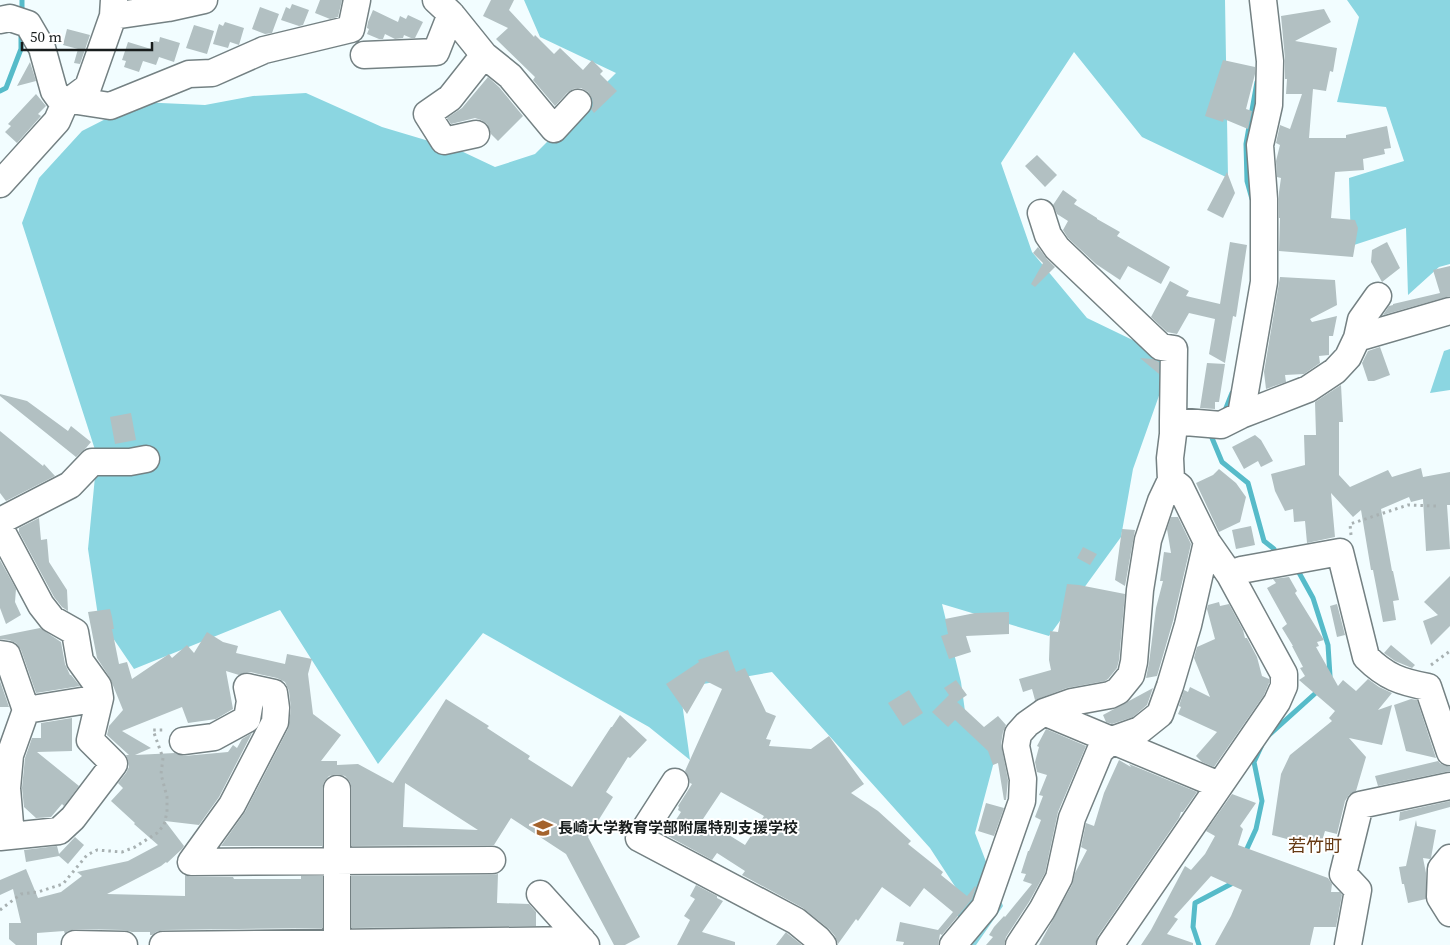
<svg xmlns="http://www.w3.org/2000/svg" width="1450" height="945" viewBox="0 0 1450 945" font-family="'Source Serif 4','Noto Sans JP',serif">
<style>
.green{fill:#8bd6e1}
.lines{fill:none;stroke-linecap:round;stroke-linejoin:round}
.stream{stroke:#56bbc9;stroke-width:5}
.building{fill:#b2c0c2;fill-rule:evenodd}
.minor-casing{stroke:#748183;stroke-width:29}
.path{stroke:#a8b1b2;stroke-width:3;stroke-dasharray:2.5 4;stroke-linecap:butt}
.minor{stroke:#fff;stroke-width:26}
.labels{text-anchor:middle;stroke-width:4;stroke-linejoin:round;paint-order:stroke}
.poi-label{font-size:15px;font-weight:bold;fill:#181d1d;stroke:#fff;text-anchor:start}
.quarter-label{font-size:18px;fill:#653913;stroke:#fff}
</style>
<rect width="100%" height="100%" fill="#f2fdff"/>
<path class="green" d="M524,0H1225L1228,178L1142,137L1074,52L1001,163L1032,252L1087,318L1172,359L1133,469L1121,537L1049,636L942,604L961,682L967,726L996,754L975,833L1003,906L976,945H958V891L930,848L772,672L680,688L690,760L649,727L483,633L378,764L280,610L134,669L98,616L88,549L97,456L22,223L39,178L82,131L139,102L205,105L253,96L306,93L382,127L459,150L495,167L535,154L616,73L540,37Z
M1347,0H1450V264L1439,267L1408,295L1406,228L1351,246L1349,178L1404,161L1386,107L1337,102L1359,17Z
M1450,349V390L1430,393L1444,351Z"/>
<g class="lines">
<path class="stream" d="M22,14V0
M0,91L6,88L21,49V33
M1252,199L1247,181L1246,144L1257,82
M1224,413L1232,393
M1215,432L1212,438L1222,462L1248,483L1264,541L1274,549
M1297,569L1313,598L1328,645L1330,676
M1268,736L1319,690
M1245,853L1256,829L1262,801L1254,762L1261,747
M1199,945L1193,927L1195,903L1231,884L1233,879"/>
</g>
<path class="building" d="M320,0H342L338,17L330,19L315,13Z
M491,0H514L509,10L534,37L535,35L554,54L560,48L583,70L592,60L603,71L600,74L617,91L594,113L591,109L593,106L592,98L588,92L581,88L573,89L567,93L555,106L533,80L535,77L496,39L508,28L483,16Z
M292,4L309,10L303,25L299,26L281,20L286,7L290,9Z
M260,7L279,14L272,33L265,34L252,29Z
M1324,9L1331,22L1295,41L1337,48L1333,72L1330,71L1326,91L1313,89L1309,138H1346V135L1387,126L1391,148L1384,149L1385,154L1363,159L1364,170L1335,172L1331,218L1355,220L1358,228L1353,257L1279,251L1280,218H1279V192L1281,178L1277,177L1276,161L1280,145L1276,143L1280,125L1290,129L1302,94H1286L1287,79H1285V59L1281,16Z
M373,10L398,22L400,16L406,19L408,15L423,22L415,38H411L404,35L403,38L395,39L385,34L383,39H379L367,34L369,29L367,28L368,22Z
M225,22L244,28L239,45L230,42L228,48L213,44L219,24L223,26Z
M194,25L214,31L207,54L186,48Z
M67,29L90,35L80,64L74,63L78,49L63,45Z
M160,37L180,43L174,62L159,57L156,65L143,61L139,72L124,67L126,61L122,60L128,42L151,49L154,41L159,42Z
M1223,60L1255,67V74L1246,109L1252,111L1248,129L1224,119L1223,122L1205,116Z
M30,62L36,81L17,86Z
M488,77L499,87L523,116L498,141L491,134L487,124L481,120L475,118L451,124L447,118L462,108Z
M36,94L46,106L38,114L41,116L17,143L5,132L11,126L8,124Z
M1037,155L1057,175L1045,187L1025,166Z
M1227,172L1235,193L1223,218L1207,210Z
M1063,190L1077,200L1074,204L1097,218V219L1120,232L1117,236L1170,267L1161,284L1128,266L1120,280L1096,264L1068,238L1063,230L1068,221L1057,214L1053,205Z
M1230,242L1247,245L1236,317L1233,316L1225,363L1209,354L1215,319L1189,313L1177,334L1167,332L1151,317L1170,281L1189,291L1186,296L1220,304Z
M1387,242L1400,268L1382,282L1371,262L1372,250Z
M1038,247L1047,259L1055,267L1035,287L1031,284L1043,263L1033,253Z
M1450,266V296L1383,315L1389,306L1393,305V304L1440,293L1433,270Z
M1280,277L1335,280L1337,305L1310,319L1312,322L1337,316L1333,336H1329V355L1319,356L1320,363L1304,374L1285,375L1286,382L1266,389L1264,372Z
M1380,347L1390,375L1374,381H1368L1362,363L1368,351Z
M1140,358L1153,359L1159,362V374Z
M1207,363L1225,364L1219,402H1215V409L1200,408Z
M1341,385L1343,422H1339V475L1350,487L1388,470L1392,477L1421,468L1423,477L1450,472V505H1447L1450,549L1426,551L1423,499L1411,502L1409,497L1381,509L1392,571H1393L1399,600L1393,601L1396,620L1383,622L1373,570H1371L1361,510L1353,517L1331,493L1335,537L1307,543L1305,521L1294,522L1293,509L1285,511L1275,491L1271,474L1305,465L1304,435H1316L1315,402Z
M0,394L27,401L68,431L71,426L91,442L86,448L76,457L0,396Z
M131,413L136,440L115,444L110,417Z
M0,431L43,466L44,464L55,476L6,501L0,493Z
M1255,435L1261,440L1273,461L1261,467L1258,461L1244,469L1232,447Z
M1219,469L1236,483L1246,497L1240,522L1219,532L1196,483L1213,475Z
M1171,517H1178L1191,544L1173,621L1157,676L1146,678L1149,663L1156,608L1163,581H1160L1164,552L1171,553L1167,529Z
M39,518L41,540L47,539L49,562L67,590L68,611L62,607L54,597L19,532V528Z
M1251,526L1255,545L1236,549L1232,530Z
M1122,529L1135,530L1125,586L1115,580Z
M1083,547L1097,554L1090,565L1077,558Z
M0,560L16,589L15,602L21,615L6,624L0,608Z
M1450,576V626L1431,645L1423,621L1438,615L1424,602Z
M1289,577L1297,591L1295,593L1324,640L1317,642L1319,646L1316,647L1338,686L1343,680L1356,691L1368,679L1379,687L1392,693L1378,710L1392,705L1382,745L1349,738L1366,757L1356,791L1349,795L1345,801L1337,834L1325,831L1320,848L1272,835L1281,774L1290,755L1332,721L1329,718L1335,711L1299,680L1305,676L1300,668L1303,667L1292,646H1293L1282,628L1287,624L1267,588L1276,583L1273,579Z
M1067,584L1079,585L1125,594L1119,660L1117,668L1108,679L1105,681L1067,688L1035,700L1032,689L1023,692L1019,679L1051,670L1049,660L1050,631L1058,632Z
M1219,602L1220,606L1229,604L1243,630L1245,638H1247L1257,657L1262,676L1269,679V683L1264,695L1214,767L1202,762L1196,756L1217,732L1178,714L1181,707L1179,706L1184,690L1188,692L1190,687L1210,697L1194,658L1197,647L1215,639L1207,609L1208,605Z
M1337,604L1345,635L1337,637L1330,606Z
M110,609L112,617L114,629H112L119,664L127,662L132,679L169,654L172,658L187,645L194,653L207,632L223,642L238,646L236,653L285,664L287,654L312,659L308,674L313,714L341,735L321,761H337V765L358,764L393,783L446,699L489,726L487,728L530,756L528,759L572,787L611,727H612L620,715L647,740L630,758L628,757L606,792L613,797L588,837L640,937L625,945H614L566,854L511,818L494,845L352,846V789L350,782L345,776L337,774L329,776L324,782L322,789V846H221L245,812L288,729L291,709L289,691L285,682L277,678L250,672L243,673L239,675L226,671L233,709L216,719L188,723L182,707L122,731L151,748L135,755L175,753L184,756L228,752L233,745L237,748L242,739L252,733L219,797L199,825L165,821L184,846L182,849L167,863L166,862L161,866L107,894L185,896V875L191,877H233L234,879H301V876H322V928L163,930L156,932L152,935H150V932H132L124,930L75,929L68,931L65,934L64,931L37,933V945H16L9,939V923H21L13,889L0,895V880L26,869L38,898L61,892L82,876L77,872L128,861L158,845L134,824L135,823L111,801L123,788L118,783L126,773L129,767L128,760L126,755H129L107,735L109,726L123,710L110,678L97,658L88,612ZM405,783L478,830L403,827Z
M1009,612V634L966,636L971,652L949,659L941,636L948,634L945,619L975,613Z
M40,628L61,642L65,664L70,675H71L80,686L36,693L21,650L16,643L9,640L0,639V636Z
M1391,645L1415,665L1412,668L1395,661L1384,653Z
M728,650L736,672L745,668L766,712L776,716L766,739L771,740L769,746L811,749L829,736L864,784L851,793L878,811L911,841L908,844L943,872L941,875L967,896L975,886L976,887L972,899L942,935L940,934L938,945H903L904,942L896,941L900,922L938,930L953,912L924,888L910,907L882,887L858,921L856,919L838,944L835,936L829,929L803,908L742,875L745,871L717,853L712,860L666,835L681,812L678,810L679,807L678,806L692,784L690,783L688,776L685,771L722,689L706,681L687,714L666,684L699,662L698,660ZM721,792L764,816L745,845L703,819Z
M956,680L967,695L957,702L984,727L998,716L1006,725L1003,732L1001,744L1008,780L1006,800H1004L998,763L993,765L988,751L955,720L948,727L932,712L949,695L944,688Z
M0,681L9,707H0Z
M1153,688L1147,705L1133,717L1112,724L1106,722L1103,715Z
M909,690L923,713L903,726L888,703Z
M1411,699L1417,700L1436,758L1406,751L1394,705Z
M72,718V751L37,752L79,786L64,806L62,804L51,817L36,818L24,807L22,788L25,758L32,738H41V723Z
M1046,729L1086,746L1058,812L1045,873L1029,902L1006,937L1004,945H986L993,937L989,935L994,927L1004,916L1005,917L1032,884L1023,881L1026,874L1021,873L1028,851H1029L1041,820L1035,817L1043,796L1039,795L1047,775L1037,772L1035,762L1039,747L1037,746Z
M1119,760L1131,767L1129,764L1197,792L1183,812H1181L1179,818L1098,936L1095,945H1039L1072,885L1075,873L1087,850L1081,847L1086,823L1094,826L1104,793Z
M1438,761L1441,764L1450,767V771L1378,786L1375,776Z
M1232,794L1256,803L1240,826L1243,829L1238,845L1328,878L1332,884L1331,892H1340L1342,895L1336,927H1314L1310,945H1215L1231,916L1242,890L1211,876L1174,917L1178,919L1167,934L1193,943V945H1141L1151,930L1185,866L1191,870L1205,854L1215,836L1206,831Z
M1450,801V807L1399,821L1400,812Z
M986,803L1004,808L994,836L978,831Z
M1416,820L1417,826L1436,830L1431,858L1430,859L1423,858L1426,873V899L1408,903L1404,884H1402L1399,867L1406,866Z
M75,837L84,845L68,864L59,856L26,862L24,850L57,846L59,854Z
M498,874L497,903L529,904L536,912V926L352,928V876L492,875Z
M696,885L717,896V898L723,901L702,932L735,942V945H677L690,920L684,916L695,899L690,896Z
M786,932L788,934L802,945H776Z"/>
<g class="lines">
<defs>
<path id="minor" d="M451,14L484,55L510,76L554,129L578,103
M113,16L168,8L204,0
M0,20L10,18L28,24L42,48L54,91L64,105
M364,55L436,52L451,14L436,0
M71,100L110,106L189,74L212,73L264,50L351,29L357,0
M476,134L444,141L427,114L450,98L484,55
M0,184L57,121L64,105L88,87L113,16L114,0
M1041,213L1048,235L1057,248L1161,347L1174,349L1173,421
M1357,338L1450,311
M1241,415L1264,282V199L1260,145L1269,105L1270,61L1263,0
M0,521L70,485L92,462H130L146,459
M0,528L41,605L52,619L75,632L80,661L98,686L100,698L90,740L114,764L73,818L59,831L0,837
M1230,575L1241,570L1340,552L1366,657C1386,677 1401,682 1428,687L1450,752
M0,654L7,655L26,710
M1044,712L1219,785
M183,741L214,737L247,719L250,701L247,687L274,693L276,708L275,722L232,805L191,862L492,860
M675,782L639,838L796,921L818,939L823,945
M11,836L7,788L10,755L26,710L100,698
M1450,858L1441,869L1440,897L1450,913
M540,894L586,945
M337,943V789
M75,944L124,945
M163,945L582,940
M953,945L985,907L1022,801L1023,779L1016,746L1018,734L1027,724L1044,712L1072,702L1110,695L1118,691L1131,675L1134,662L1140,590L1148,540L1161,501L1171,480L1170,458L1173,434V421L1221,425L1241,415L1308,389L1335,371L1348,357L1357,338L1361,320L1378,296
M1019,945L1042,910L1059,878L1072,818L1100,751L1112,740L1140,730L1160,714L1170,686L1188,625L1207,542
M1110,945L1277,702L1284,686V674L1230,575L1207,542L1180,487L1171,480
M1348,945L1358,890L1343,874L1360,805L1450,786"/>
</defs>
<use href="#minor" class="minor-casing"/>
<path class="path" d="M1351,535L1350,524L1408,505L1436,506
M1431,665L1450,651
M0,910L21,894L38,892L63,884L87,855L97,850L122,852L135,847L157,833L164,825L167,812V797L161,774L163,758L153,730H165"/>
<use href="#minor" class="minor"/>
</g>
<defs>
<symbol id="school-bare" viewBox="-9 -9 18 18"><path d="M0-5L7-2L0 1L-7-2ZM-4 1L0 2.5L4 1V4Q0 6-4 4Z" fill="#a4632d" stroke="#fff" stroke-width="2.5" paint-order="stroke"/></symbol>
</defs>
<g fill-rule="evenodd">
<use href="#school-bare" x="529" y="814" width="28" height="28"/>
</g>
<g class="labels">
<g class="poi-label">
<text x="558" y="833">長崎大学教育学部附属特別支援学校</text>
</g>
<g class="quarter-label">
<text x="1315" y="852">若竹町</text>
</g>
</g>
<path d="M22 42v8h130v-8" fill="none" stroke="#181d1d" stroke-width="2.5"/>
<text x="30" y="42" font-size="15" fill="#181d1d" stroke="#ffffff" stroke-width="4" paint-order="stroke">50 m</text>
</svg>
